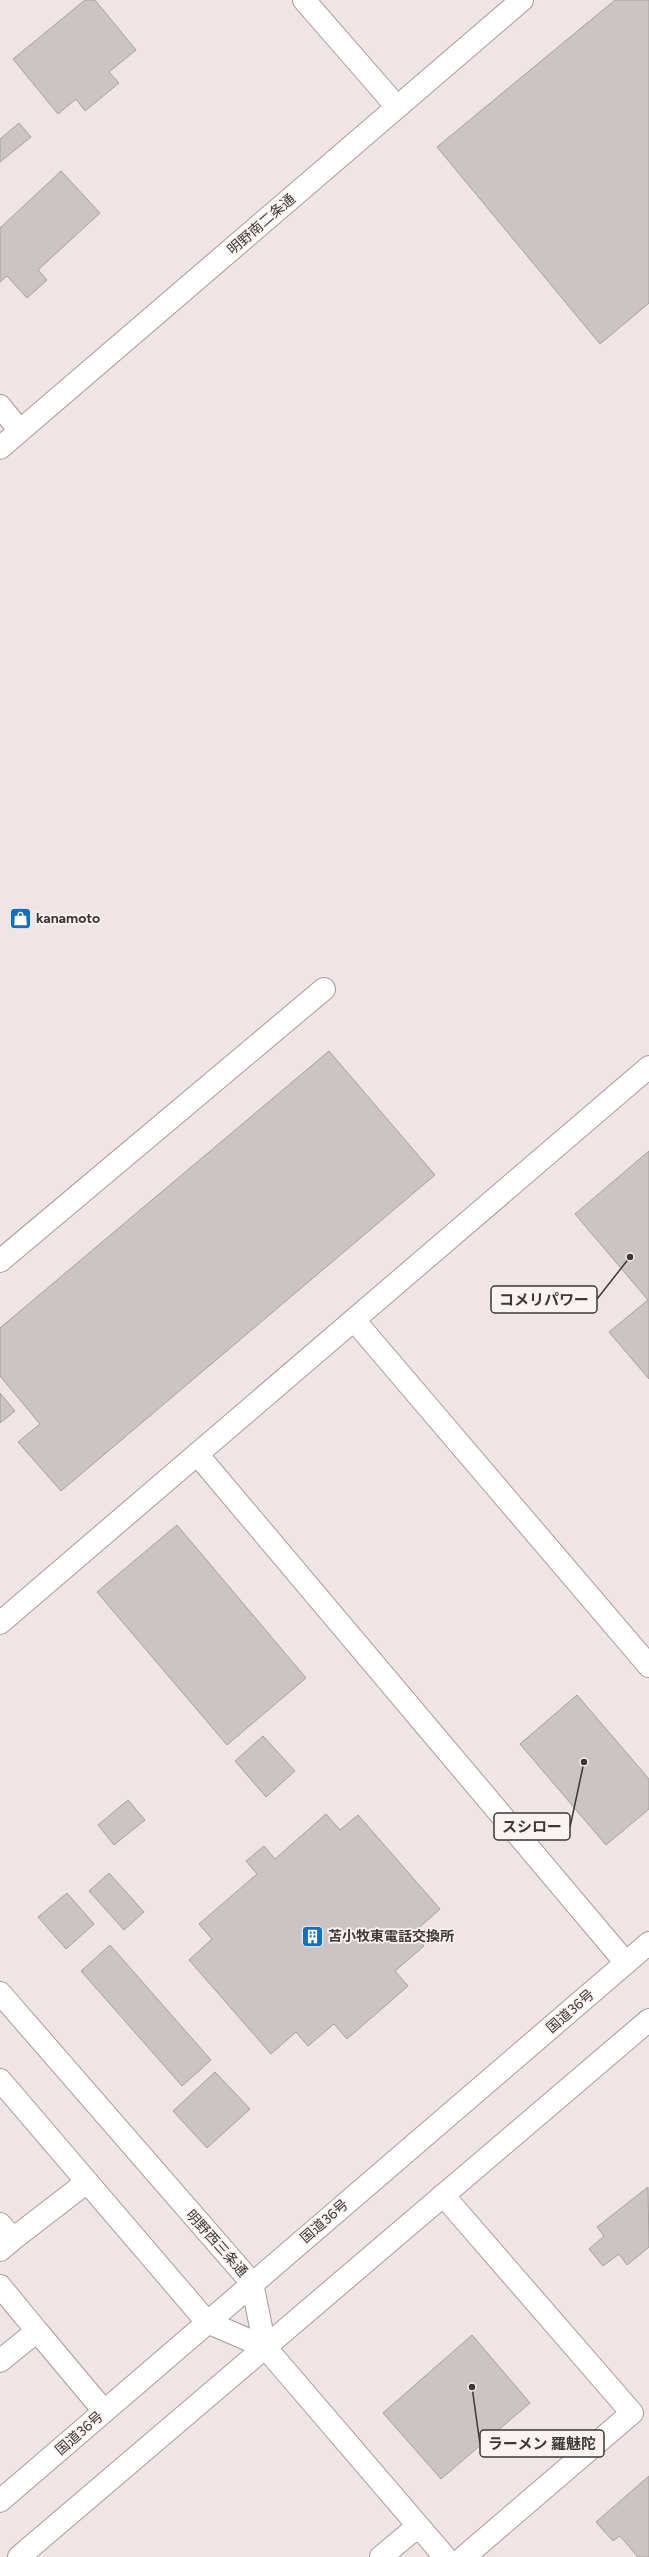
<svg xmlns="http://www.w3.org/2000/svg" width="649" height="2557" viewBox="0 0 649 2557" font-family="Figtree,'Noto Sans JP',sans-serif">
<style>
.building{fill:#ccc4c3;stroke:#a79f9e}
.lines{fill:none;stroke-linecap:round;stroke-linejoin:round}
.minor-casing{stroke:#a49c9b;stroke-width:24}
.highway-casing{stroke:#a49c9b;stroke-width:24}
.minor{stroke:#fff;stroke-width:22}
.highway{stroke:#fff;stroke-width:22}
.labels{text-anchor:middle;stroke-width:3.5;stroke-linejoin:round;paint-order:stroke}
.street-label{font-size:14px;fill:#3b3837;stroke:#fbf3f2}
.poi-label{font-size:14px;font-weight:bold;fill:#3b3837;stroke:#fbf3f2;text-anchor:start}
.leader{fill:none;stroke:#3b3837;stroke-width:1.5}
.callout-dot{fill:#3b3837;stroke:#fbf3f2;stroke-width:1.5}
.callout{fill:#fbf3f2;stroke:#3b3837;stroke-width:1.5}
.callout-label{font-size:15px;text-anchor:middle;font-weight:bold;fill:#3b3837}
</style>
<rect width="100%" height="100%" fill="#eee5e4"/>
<path class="building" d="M85,0H95L136,50L109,72L119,83L85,111L76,99L58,114L13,59Z
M615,0H649V303L600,344L437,147Z
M19,123L31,137L0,162V139Z
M61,171L100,213L38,270L47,280L27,298L7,276L0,282V228Z
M329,1051L435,1175L61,1491L18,1442L40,1424L0,1376V1328Z
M649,1151V1379L609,1332L648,1300L575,1214Z
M0,1393L15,1411L0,1423Z
M177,1525L306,1678L227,1745L97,1592Z
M577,1695L649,1779V1809L606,1845L520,1744Z
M263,1736L295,1771L266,1797L235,1761Z
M128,1800L145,1820L114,1845L98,1825Z
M326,1814L340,1830L358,1815L440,1909L413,1933L424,1946L395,1971L408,1986L347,2039L334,2024L308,2046L296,2032L271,2054L189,1960L212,1939L199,1924L257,1874L246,1861L264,1846L275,1859Z
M109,1873L144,1912L124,1930L89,1891Z
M67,1893L94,1924L66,1949L38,1917Z
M110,1945L211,2060L182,2086L81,1971Z
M215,2072L250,2109L207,2148L173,2111Z
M648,2187L649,2247L627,2265L619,2254L603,2266L589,2249L604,2236L597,2227Z
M472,2335L530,2403L441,2479L383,2413Z
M649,2476V2557H638L620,2536L613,2541L596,2522Z"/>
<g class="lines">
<defs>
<path id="minor" d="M304,0L397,107
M0,406L20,431
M0,448L522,0
M0,1261L324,989
M354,1320L649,1666
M197,1454L626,1963
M0,1623L649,1067
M0,1993L252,2283L265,2347
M0,2080L207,2322L265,2347L445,2557
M443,2195L632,2413L464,2557
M0,2224L13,2239L0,2250
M13,2239L87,2182
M0,2286L37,2331
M0,2361L37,2331L104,2411
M381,2557L418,2526"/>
<path id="highway" d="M0,2501L649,1943
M19,2557L649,2020"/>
</defs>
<use href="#minor" class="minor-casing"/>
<use href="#highway" class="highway-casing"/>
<use href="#minor" class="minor"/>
<use href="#highway" class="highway"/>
</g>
<defs>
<symbol id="shop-square" viewBox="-11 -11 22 22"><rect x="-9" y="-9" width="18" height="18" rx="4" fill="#1470bd" stroke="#fbf3f2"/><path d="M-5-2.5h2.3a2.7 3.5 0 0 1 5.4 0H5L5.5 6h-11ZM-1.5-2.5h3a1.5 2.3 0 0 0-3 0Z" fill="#fff"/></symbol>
<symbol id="building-square" viewBox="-11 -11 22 22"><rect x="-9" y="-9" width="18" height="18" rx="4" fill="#1470bd" stroke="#fbf3f2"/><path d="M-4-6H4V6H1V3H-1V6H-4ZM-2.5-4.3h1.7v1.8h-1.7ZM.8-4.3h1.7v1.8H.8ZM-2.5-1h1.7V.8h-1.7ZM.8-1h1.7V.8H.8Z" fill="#fff"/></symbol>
</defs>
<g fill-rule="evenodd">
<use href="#shop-square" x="8" y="906" width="25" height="25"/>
<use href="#building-square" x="300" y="1924" width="25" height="25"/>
</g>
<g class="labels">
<g class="street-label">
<text transform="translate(261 224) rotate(-41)" y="5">明野南二条通</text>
<text transform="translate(570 2011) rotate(-41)" y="5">国道36号</text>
<text transform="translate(324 2221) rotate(-41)" y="5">国道36号</text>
<text transform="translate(217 2243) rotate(48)" y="5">明野西三条通</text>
<text transform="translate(79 2433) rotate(-41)" y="5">国道36号</text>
</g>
<g class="poi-label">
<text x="36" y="923">kanamoto</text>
<text x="328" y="1941">苫小牧東電話交換所</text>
</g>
</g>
<path class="leader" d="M630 1257L597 1299M584 1762L570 1827M472 2387L480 2444"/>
<g class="callout-dot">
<circle cx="630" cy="1257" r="4"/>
<circle cx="584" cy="1762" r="4"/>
<circle cx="472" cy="2387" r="4"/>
</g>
<g class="callout">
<rect x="491" y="1286" width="106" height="27" rx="4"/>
<rect x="494" y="1813" width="76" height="27" rx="4"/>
<rect x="480" y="2430" width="124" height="27" rx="4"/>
</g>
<g class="callout-label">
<text x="544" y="1305">コメリパワー</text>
<text x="532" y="1832">スシロー</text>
<text x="542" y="2449">ラーメン 羅魅陀</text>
</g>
</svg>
